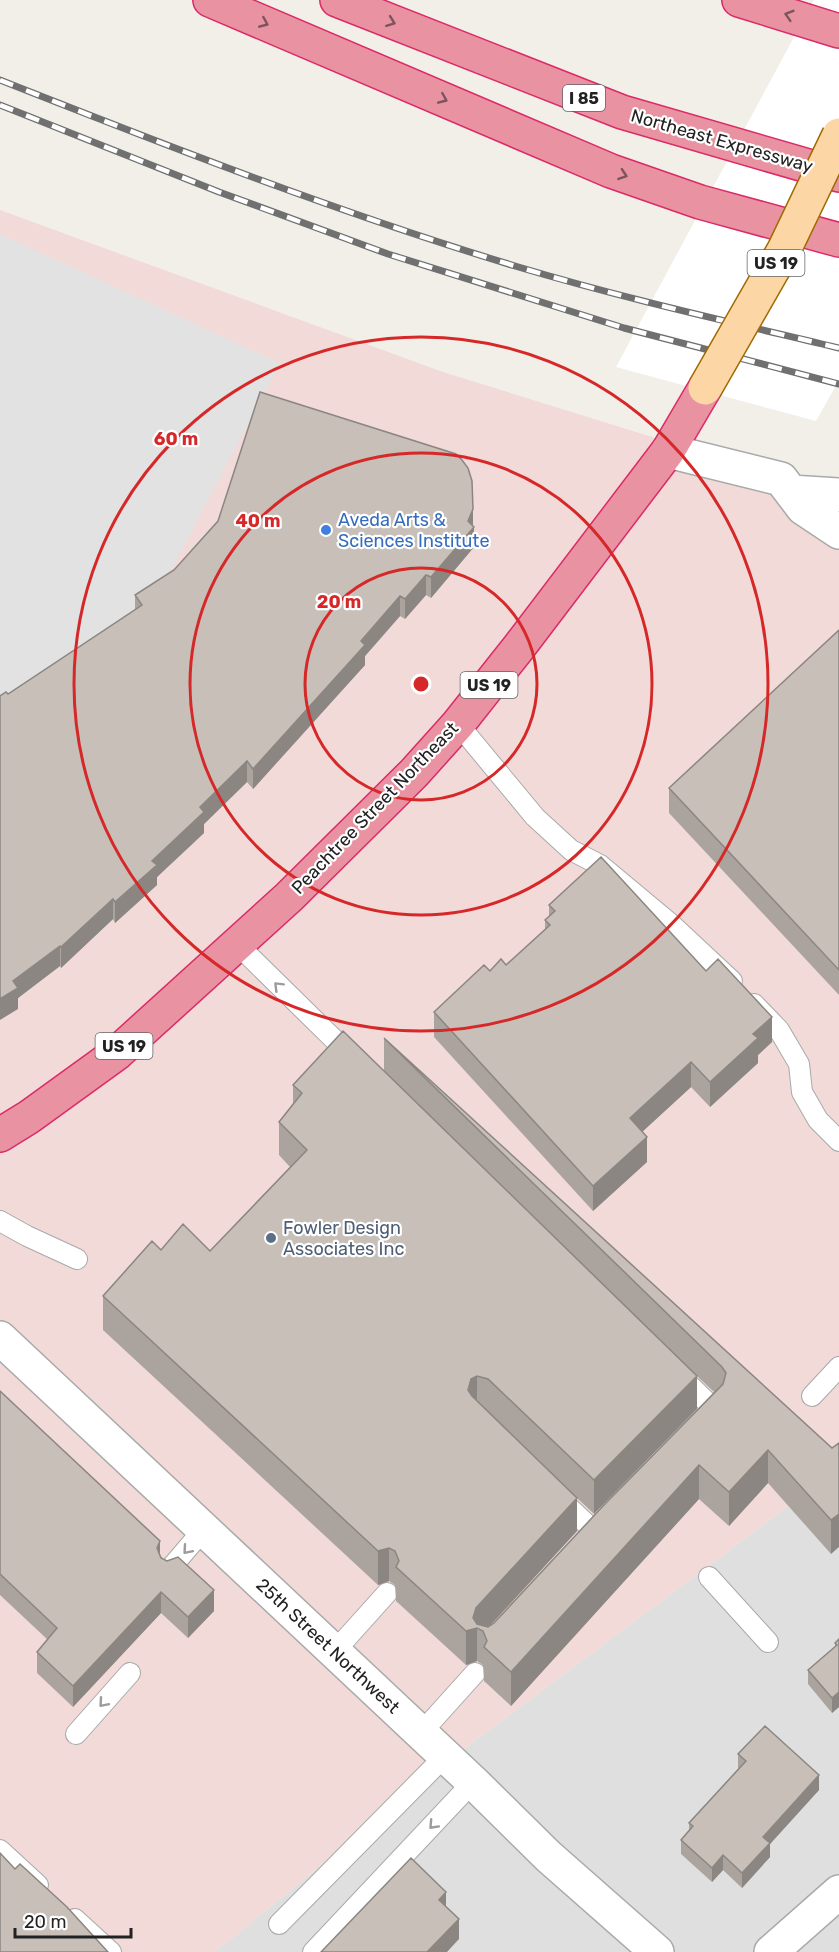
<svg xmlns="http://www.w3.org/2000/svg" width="839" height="1952" viewBox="0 0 839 1952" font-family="Rubik,sans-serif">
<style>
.residential{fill:#e0dfdf}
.commercial{fill:#f2dad9}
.parking{fill:#e2e2e2}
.pier{fill:#fff}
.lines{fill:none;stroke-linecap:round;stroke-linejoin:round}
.lane-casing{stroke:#a9a9a9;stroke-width:22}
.street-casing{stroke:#a9a9a9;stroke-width:36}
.highway-casing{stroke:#dc2a67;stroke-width:36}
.lane{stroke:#fff;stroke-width:20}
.street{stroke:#fff;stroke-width:33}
.highway{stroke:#e892a2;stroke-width:33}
.rail-casing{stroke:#707070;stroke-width:7}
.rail{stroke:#fff;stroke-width:4.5;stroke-dasharray:14;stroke-linecap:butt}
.primary-bridge-casing{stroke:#a06b00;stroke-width:36;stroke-linecap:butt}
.primary-bridge{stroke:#fcd6a4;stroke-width:33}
.wall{fill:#aba49e;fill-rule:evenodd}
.shaded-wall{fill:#8b8681}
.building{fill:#c7bfb8;stroke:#8b8681;stroke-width:1.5}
.oneway{stroke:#7b545c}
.oneway2{stroke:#9c9c9c}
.ring{fill:none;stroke:#d62828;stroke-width:3}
.shop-dot{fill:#3f7fe0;stroke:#fff;stroke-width:2}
.service-dot{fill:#5c6f8a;stroke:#fff;stroke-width:2}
.labels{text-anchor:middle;stroke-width:4.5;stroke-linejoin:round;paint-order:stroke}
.shield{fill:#fff;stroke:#646464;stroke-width:1.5}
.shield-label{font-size:16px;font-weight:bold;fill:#222}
.street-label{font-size:18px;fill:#222;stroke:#fff}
.shop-label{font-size:18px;fill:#366cbe;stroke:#fff;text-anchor:start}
.service-label{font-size:18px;fill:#4e5e75;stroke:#fff;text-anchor:start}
.centre{fill:#d62828;stroke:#fff;stroke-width:3}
.ring-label{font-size:18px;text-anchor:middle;font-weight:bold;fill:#d62828;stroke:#fff;stroke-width:4.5;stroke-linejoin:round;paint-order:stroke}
</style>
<rect width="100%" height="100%" fill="#f2efe9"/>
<path class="residential" d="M839,1468V1952H215L452,1758Z"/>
<path class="commercial" d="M0,210L443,372L839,495V1468L452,1758L215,1952H0Z"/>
<path class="parking" d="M0,234L280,363L142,626L0,720Z"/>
<path class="pier" d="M814,0H839V380L816,421L616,367Z"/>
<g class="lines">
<defs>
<path id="lane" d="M458,724L535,817L571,850L600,865L672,925L732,981
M237,944L353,1058
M754,1004L779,1030L799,1064L802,1092L818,1120L839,1141
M0,1221L27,1236L77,1259
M679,1375L714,1409L704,1419
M812,1396L839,1367
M559,1498L594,1531
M169,1570L204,1529
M709,1577L768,1642
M334,1652L387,1593
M421,1733L475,1673
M76,1734L130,1673
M0,1850L38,1885
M75,1919L111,1952
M279,1924L445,1756
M313,1952L473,1782"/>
<path id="street" d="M668,451L781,479L803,508L839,532
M791,492L839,495
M0,1338L473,1782L548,1856L657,1952
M771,1952L839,1892"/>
<path id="highway" d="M210,0L611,171L700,202L839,240
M337,0L622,112L839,175
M739,0L839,31
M0,1135L29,1117L116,1054L289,897L414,773L458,724L519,647L668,451L705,388"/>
</defs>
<use href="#lane" class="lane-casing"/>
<use href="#street" class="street-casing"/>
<use href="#highway" class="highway-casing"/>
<use href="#lane" class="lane"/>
<use href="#street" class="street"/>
<use href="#highway" class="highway"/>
<defs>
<path id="rail" d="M0,80C170,147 340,213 515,266C622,298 730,322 839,348
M0,105L219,192L388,254L624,328L839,384"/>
</defs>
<use href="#rail" class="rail-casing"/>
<use href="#rail" class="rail"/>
<defs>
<path id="primary-bridge" d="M705,388L784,250L839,135"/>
</defs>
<use href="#primary-bridge" class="primary-bridge-casing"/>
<use href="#primary-bridge" class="primary-bridge"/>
</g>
<path class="wall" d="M473,525L474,547L431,598L426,595L405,619L400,616L365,656V665L253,789L247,782L204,824V833L157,877V885L115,923L113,919L61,968L60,966L18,998V1009L8,694L135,610V595Z
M839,630V995L669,813V788Z
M549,905L706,971L772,1042L758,1055V1063L710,1107L691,1087L642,1132L647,1162L593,1211L434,1037V1012L490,971L506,965L545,929V920L549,917Z
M384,1038L832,1448L831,1554L768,1483L729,1526L699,1499L511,1706L484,1681L483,1665L477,1661L466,1665L396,1601L395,1585L389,1581L378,1585L103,1330V1296L161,1250L210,1251L290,1167L279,1155V1122L293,1104V1085L384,1071ZM697,1376L714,1392L494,1623L491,1625L577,1531V1498L594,1514Z
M0,1391L214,1611L188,1638L161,1613L73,1707L37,1673V1652L48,1640L0,1595Z
M839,1639V1707L832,1713L808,1684V1670L835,1647V1643Z
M738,1754L819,1790L770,1844V1857L742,1888L723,1870L712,1882L681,1854V1840L689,1830V1823L738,1769Z"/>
<path class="shaded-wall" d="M473,509V528L474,527V547L431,598V577L468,521Z
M426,575V595L405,619V599Z
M400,596V616L365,656V665L253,789V769Z
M247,761V782L204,824V833L157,877V885L115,923V902L200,807Z
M113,899V919L61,968V947Z
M60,946V966L18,998V1009L0,1020V999L13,981Z
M772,1017V1042L758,1055V1063L710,1107V1082L753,1034Z
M691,1062V1087L630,1143V1118Z
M647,1137V1162L593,1211V1186Z
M477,1376V1409L468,1390L471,1379Z
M697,1376V1409L594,1514V1480Z
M768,1450V1483L729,1526V1492Z
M699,1465V1499L511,1706V1672Z
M577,1498V1531L483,1633V1631L477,1628V1661L466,1665V1631L473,1618L476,1608Z
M839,1514V1547L831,1554V1520Z
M160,1541V1562L157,1548Z
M389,1548V1581L378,1585V1551Z
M214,1590V1611L188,1638V1617Z
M161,1592V1613L73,1707V1686Z
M839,1692V1707L832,1713V1698Z
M819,1775V1790L770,1844V1857L742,1888V1873L763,1837Z
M723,1855V1870L712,1882V1868Z
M446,1892V1912L439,1900Z
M459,1919V1939L447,1952H427Z"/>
<path class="building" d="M260,392L456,454L462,460L468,468L472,481L473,509L468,521L474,527L431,577L426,575L405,599L400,596L361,641L365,645L253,769L247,761L200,807L204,812L152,861L157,865L115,902L113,899L61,947L60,946L13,981L18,988L0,999V696L6,692L8,694L142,605L135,595L174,570L218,521Z
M839,630V970L669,788Z
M601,857L706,971L718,959L772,1017L753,1034L758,1038L710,1082L691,1062L630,1118L647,1137L593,1186L434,1012L484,965L490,971L501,959L506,965L550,925L545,920L555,911L549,905Z
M343,1031L697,1376L594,1480L488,1379L477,1376L471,1379L468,1390L472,1396L577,1498L476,1608L473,1618L477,1624L488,1627L494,1623L603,1506L723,1384L726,1373L722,1367L384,1038L832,1448L839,1443V1514L831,1520L768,1450L729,1492L699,1465L511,1672L484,1647L487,1641L483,1631L477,1628L466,1631L396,1567L399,1561L395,1551L389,1548L378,1551L103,1296L152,1241L161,1250L183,1224L210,1251L307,1150L279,1122L302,1093L293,1085Z
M0,1391L160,1541L157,1548L161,1558L167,1561L178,1557L214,1590L188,1617L161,1592L73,1686L37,1652L57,1628L0,1574Z
M839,1639V1692L832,1698L808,1670L837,1645L835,1643Z
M765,1726L819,1775L763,1837L770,1843L742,1873L723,1855L712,1868L681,1840L693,1826L689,1823L746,1761L738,1754Z
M0,1853L15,1869L20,1864L67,1907L108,1952H0Z
M411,1858L446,1892L439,1900L459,1919L427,1952H321Z"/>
<defs><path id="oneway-chevron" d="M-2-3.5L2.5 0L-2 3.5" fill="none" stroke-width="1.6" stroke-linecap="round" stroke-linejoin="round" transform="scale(1.5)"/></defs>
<g class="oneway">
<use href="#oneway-chevron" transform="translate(789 15) rotate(-163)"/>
<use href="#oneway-chevron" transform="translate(391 22) rotate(21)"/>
<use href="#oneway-chevron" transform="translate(264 23) rotate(23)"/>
<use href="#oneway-chevron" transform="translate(443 99) rotate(23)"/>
<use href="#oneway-chevron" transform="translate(623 175) rotate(19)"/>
</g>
<g class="oneway2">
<use href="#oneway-chevron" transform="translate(278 986) rotate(-135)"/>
<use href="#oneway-chevron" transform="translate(187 1550) rotate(131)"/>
<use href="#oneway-chevron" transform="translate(103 1703) rotate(131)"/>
<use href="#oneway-chevron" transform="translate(433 1825) rotate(133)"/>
</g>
<g class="ring">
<circle cx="421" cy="684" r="116"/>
<circle cx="421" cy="684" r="231"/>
<circle cx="421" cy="684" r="347"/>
</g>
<circle class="shop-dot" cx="326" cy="530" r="6"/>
<circle class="service-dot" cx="271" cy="1238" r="6"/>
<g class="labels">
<g class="shield">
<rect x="563" y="85" width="42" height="26" rx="4.5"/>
<rect x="747.5" y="250" width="57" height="26" rx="4.5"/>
<rect x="460.5" y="672" width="57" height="26" rx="4.5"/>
<rect x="95.5" y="1033" width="57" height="26" rx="4.5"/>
</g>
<g class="shield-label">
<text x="584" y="104">I 85</text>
<text x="776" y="269">US 19</text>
<text x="489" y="691">US 19</text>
<text x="124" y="1052">US 19</text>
</g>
<g class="street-label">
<text transform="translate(722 141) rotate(16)" y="6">Northeast Expressway</text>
<text transform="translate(375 808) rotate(-46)" y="6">Peachtree Street Northeast</text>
<text transform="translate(328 1646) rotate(43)" y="6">25th Street Northwest</text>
</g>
<g class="shop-label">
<text x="338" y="526">Aveda Arts &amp;<tspan x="338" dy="21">Sciences Institute</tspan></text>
</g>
<g class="service-label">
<text x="283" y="1234">Fowler Design<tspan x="283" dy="21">Associates Inc</tspan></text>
</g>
</g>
<circle cx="421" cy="684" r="9" class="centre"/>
<g class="ring-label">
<text x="176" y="445">60 m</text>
<text x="258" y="527">40 m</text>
<text x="339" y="608">20 m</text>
</g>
<path d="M15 1928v9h116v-9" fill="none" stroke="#222222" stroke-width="3"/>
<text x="24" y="1928" font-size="18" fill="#222222" stroke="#ffffff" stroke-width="4.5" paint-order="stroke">20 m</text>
</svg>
